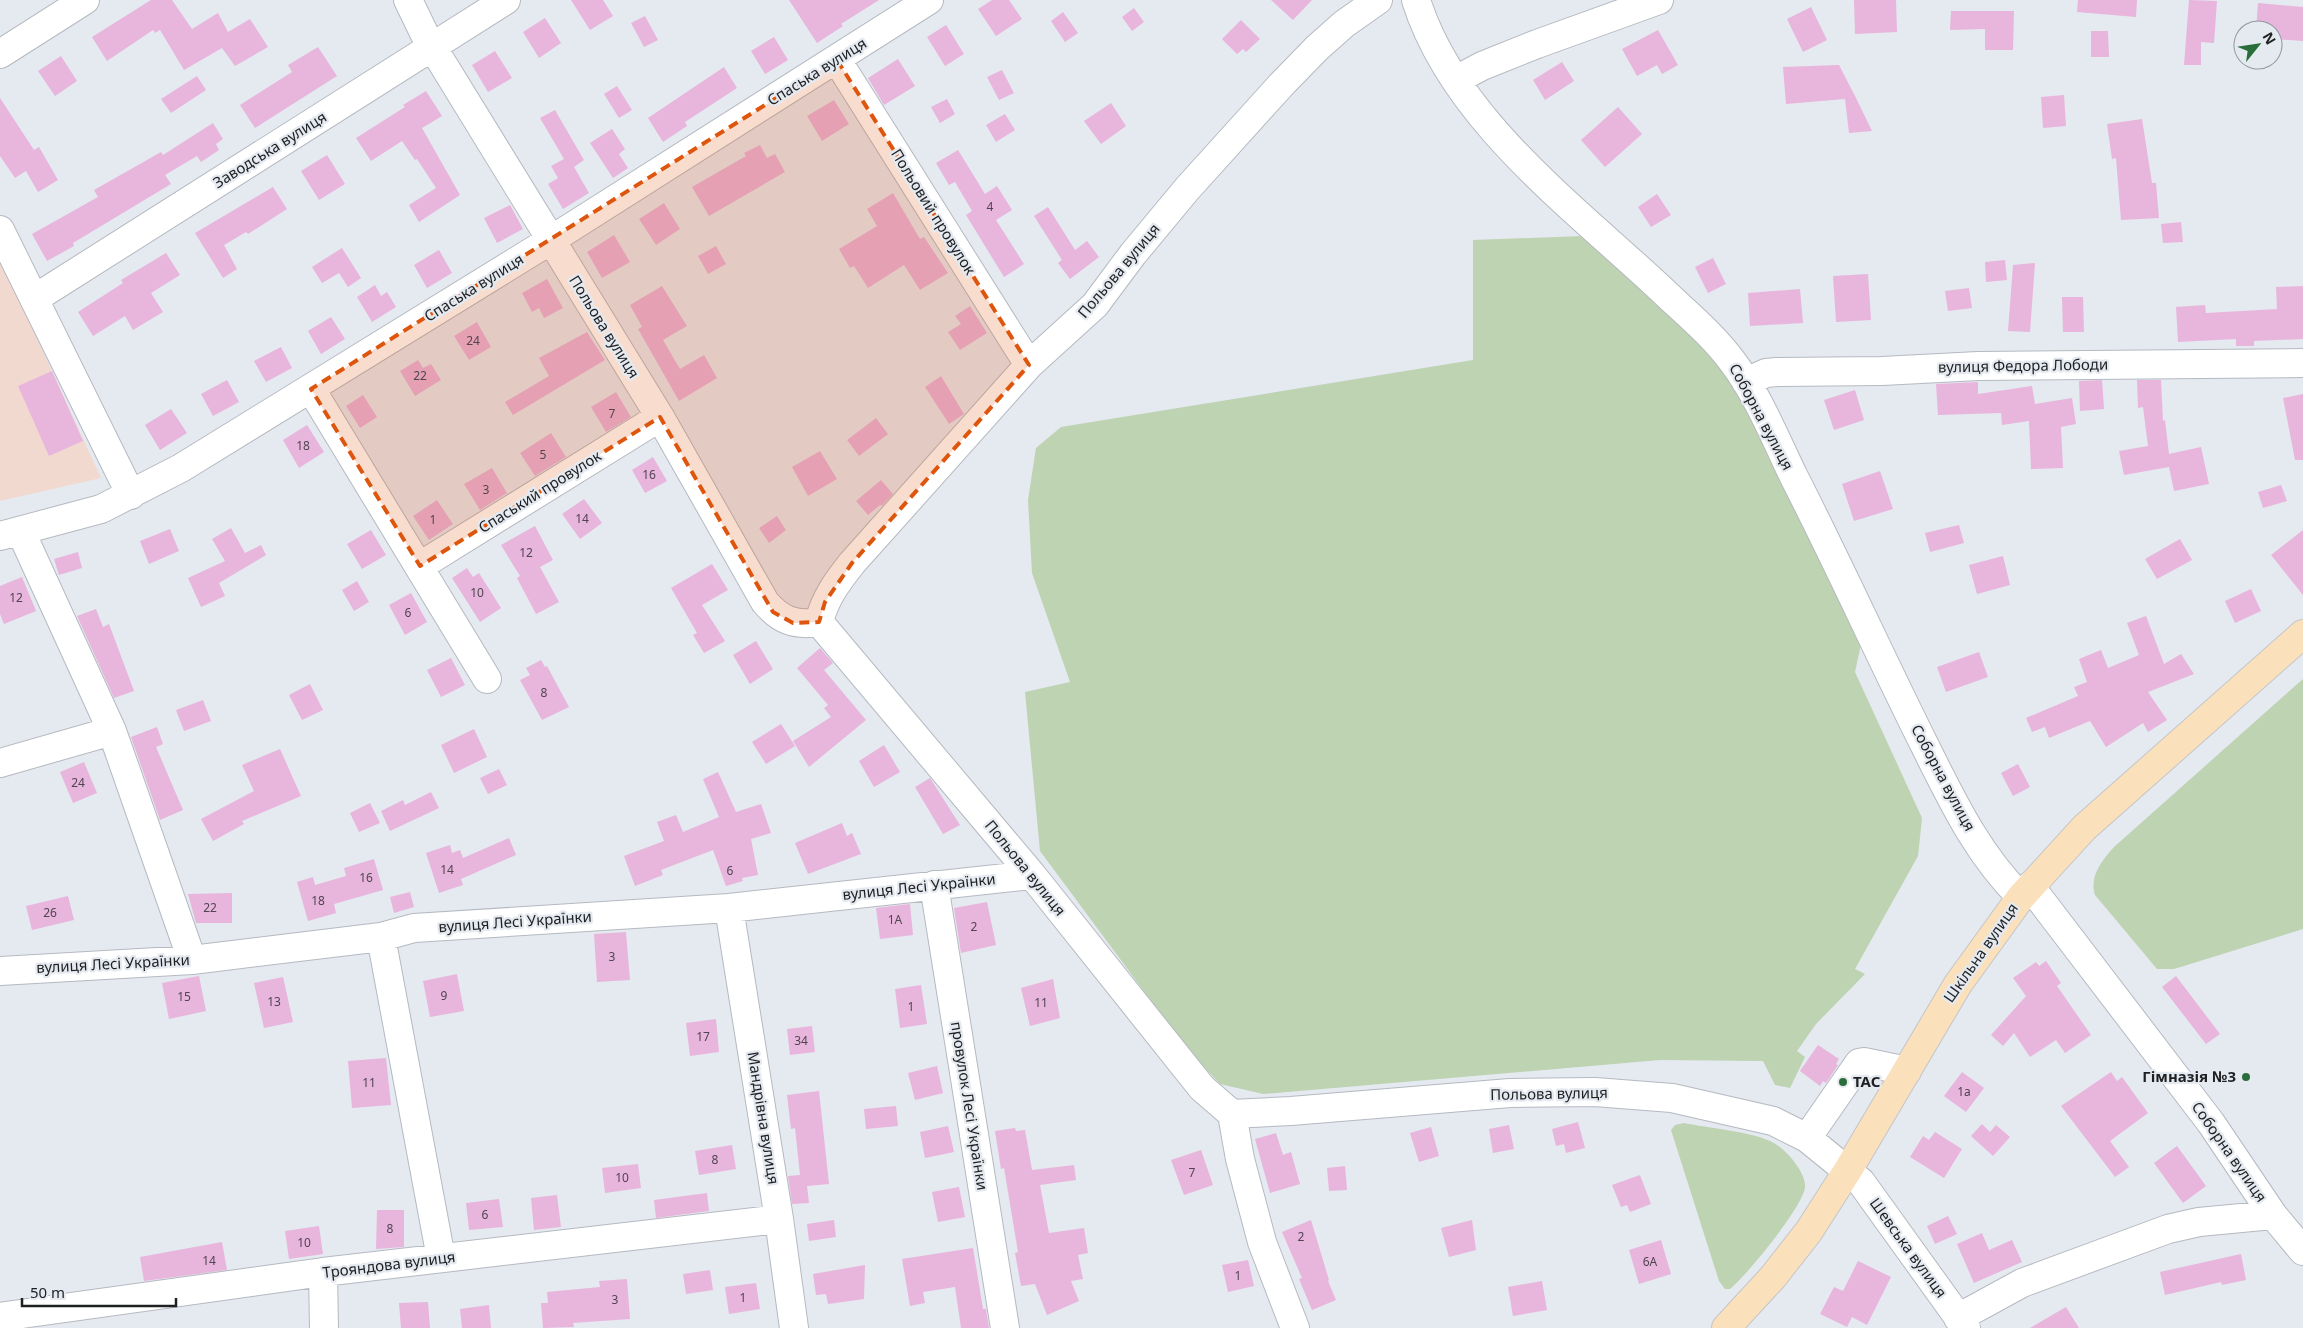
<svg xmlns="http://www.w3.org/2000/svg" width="2303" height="1328" viewBox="0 0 2303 1328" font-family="'Noto Sans',sans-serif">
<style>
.industrial{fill:#f2d9d0}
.green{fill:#bdd3b2}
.building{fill:#e8b5dd}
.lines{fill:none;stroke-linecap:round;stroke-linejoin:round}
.minor-casing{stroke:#b5b9c0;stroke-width:30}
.major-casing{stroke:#c4c5c6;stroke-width:30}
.minor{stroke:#fff;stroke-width:28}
.major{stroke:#fbe0bc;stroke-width:28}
.marked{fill:#de560d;fill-opacity:0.2;stroke:#de560d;stroke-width:4;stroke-dasharray:10 6;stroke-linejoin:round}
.poi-dot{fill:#296e3a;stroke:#e5e9f0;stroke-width:2}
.labels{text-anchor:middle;stroke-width:4.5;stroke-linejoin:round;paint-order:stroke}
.number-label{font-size:12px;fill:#504551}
.street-label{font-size:15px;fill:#1e2022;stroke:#e5e9f0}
.poi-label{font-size:15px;font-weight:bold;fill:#1e2022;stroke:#e5e9f0;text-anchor:end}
</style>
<rect width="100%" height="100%" fill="#e5e9f0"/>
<path class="industrial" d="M0,258L101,478L0,501Z"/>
<path class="green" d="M1582,236L1725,365L1863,635L1855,672L1922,818L1918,856L1855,969L1865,974L1816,1024L1797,1051L1805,1057L1790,1088L1775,1085L1763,1061L1660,1060L1263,1094L1220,1084L1186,1048L1040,851L1025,692L1070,682L1032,573L1028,500L1036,448L1061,427L1473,360V240Z
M2303,679V929L2174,969H2157L2095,895C2089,877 2102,860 2114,847Z
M1684,1123C1708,1128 1748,1131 1770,1141C1784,1147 1807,1172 1805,1188C1801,1209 1747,1275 1730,1289H1725L1719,1281L1671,1130L1675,1125Z"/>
<path class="building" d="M151,0H172L192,29L218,13L228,32L250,19L268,47L235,66L222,48L184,70L160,30L155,33L153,30L107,61L92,37Z
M571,0H603L613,16L590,30Z
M789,0H879L841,24L843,26L817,43Z
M992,0H1009L1022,19L996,36L978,9Z
M1271,0H1312L1293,20Z
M1854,0H1896L1897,32L1855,34Z
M2078,0H2137L2136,17L2077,12Z
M2189,0L2217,1L2214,43L2201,42V65H2184Z
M2258,3L2303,7V41L2273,39V30H2256Z
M1811,7L1827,40L1803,52L1787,19Z
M1134,8L1144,22L1132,31L1122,17Z
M1951,11H2014L2013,50H1985V29L1950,30Z
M1063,12L1078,33L1065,42L1051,21Z
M645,16L658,40L644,47L631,23Z
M545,18L561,43L539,58L523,32Z
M1241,20L1260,39L1246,52L1243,49L1237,54L1222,39Z
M946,25L964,54L945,66L927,37Z
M1658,30L1678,65L1662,74L1657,65L1637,76L1622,49Z
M2091,31H2108L2109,57H2091Z
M774,37L788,60L765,74L751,51Z
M318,47L337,76L255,128L240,105L292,72L288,65Z
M495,51L512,78L488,92L472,65Z
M61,56L77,81L55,96L38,71Z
M898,59L915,86L884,105L868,78Z
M1562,62L1574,81L1545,100L1533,80Z
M1839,65L1856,98L1872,131L1849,133L1845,99L1786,104L1783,67Z
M724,67L737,88L685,122L687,126L663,142L648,118Z
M1002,70L1014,93L999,100L987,77Z
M197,76L206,90L171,113L161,99Z
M617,86L632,110L619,118L604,94Z
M426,91L442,116L422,128L460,195L419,222L409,205L436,188L417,159L415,160L402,141L371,161L356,138L405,107L403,105Z
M2064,95L2066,126L2043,128L2041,97Z
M0,98L34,150L39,147L58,180L38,192L26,171L15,178L0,156Z
M947,99L955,114L940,123L931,107Z
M834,100L849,124L822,141L807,116Z
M1111,103L1126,126L1101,144L1084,121Z
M1618,107L1642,134L1605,167L1581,140Z
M555,110L584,160L574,167L589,193L563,209L548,184L558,178L551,166L564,159L540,118Z
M1005,114L1015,130L996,142L986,125Z
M2142,119L2152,183H2156L2159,218L2121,220L2116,158L2112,159L2107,124Z
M213,123L223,139L216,144L219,150L201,162L197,156L165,175L171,184L73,243L74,246L47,261L32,234L98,197L94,190L161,152L163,155Z
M612,129L625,149L619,154L628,168L613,178L590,143Z
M760,145L767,158L775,154L785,172L709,216L692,187L746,156L744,153Z
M958,150L985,194L997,186L1012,210L996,220L1024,264L1004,277L966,215L972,211L955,182L949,185L936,163Z
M327,155L345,184L319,200L301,171Z
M273,187L287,209L248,234L246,232L224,245L237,269L223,278L195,233Z
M893,193L920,239L924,237L948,273L920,290L904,265L868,288L854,266L850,268L839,249L877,226L867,209Z
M1657,194L1671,215L1651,227L1638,207Z
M664,203L680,229L656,245L639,219Z
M510,205L523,229L497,243L484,218Z
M1048,207L1075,250L1087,241L1099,257L1070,279L1058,263L1062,260L1034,216Z
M2181,222L2183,242L2163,243L2161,224Z
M614,235L630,262L602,278L587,252Z
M716,246L726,264L708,274L698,256Z
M342,248L361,278L348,287L339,273L322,283L312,267Z
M439,250L452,273L427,288L414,265Z
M166,253L180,275L151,293L163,312L133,330L125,316L93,336L78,312L123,283L121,280Z
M1713,258L1726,284L1708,293L1695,267Z
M2005,260L2007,280L1986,282L1985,262Z
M2035,263L2030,332L2008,331L2013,265Z
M1868,274L1871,320L1836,322L1833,276Z
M547,279L563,308L544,318L539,308L532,312L522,293Z
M375,285L381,296L387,292L396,307L372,322L357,297Z
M662,286L687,326L663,340L680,369L704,355L717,378L679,401L638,329L642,327L630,305Z
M2303,286V339L2254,341V346H2236V339L2178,342L2176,307L2205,305L2206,313L2277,309L2276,287Z
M1969,288L1972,308L1948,311L1945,291Z
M1800,289L1803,323L1750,326L1748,293Z
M2062,297H2083L2084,332H2063Z
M970,306L987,333L960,350L948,332L961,324L955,316Z
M331,317L345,339L321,354L308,331Z
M477,322L491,347L469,360L454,336Z
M587,332L605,360L513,415L505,402L549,376L539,358Z
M281,347L292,368L266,382L254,361Z
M418,360L423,368L431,364L441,380L415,396L400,371Z
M52,371L83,441L49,456L18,386Z
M941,376L964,414L949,424L925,387Z
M227,380L239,402L213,416L201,394Z
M2102,380L2104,409L2080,411L2079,381Z
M2137,380H2161L2163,421L2165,420L2169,454L2201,447L2209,484L2174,491L2169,467L2124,475L2119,451L2148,446L2143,407L2138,408Z
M1978,382V394L2032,386L2035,404L2072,398L2076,424L2061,427L2063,468L2031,469L2029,421L2002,425L2001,413L1938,415L1936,384Z
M1855,390L1864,420L1834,430L1824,400Z
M616,392L631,417L606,432L591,407Z
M2303,394V460H2295L2283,398Z
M363,395L377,417L360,428L346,406Z
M171,409L187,433L160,450L145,425Z
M876,418L888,434L859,456L847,440Z
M307,425L324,452L299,468L283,440Z
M551,433L566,457L535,476L520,453Z
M820,451L837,479L808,496L792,467Z
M653,457L667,481L645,493L632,470Z
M492,468L507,493L480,510L464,484Z
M1880,471L1893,509L1854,521L1842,484Z
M881,480L893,494L882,506L880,505L868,515L856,501Z
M2281,485L2287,501L2263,508L2258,492Z
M584,499L602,523L580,539L562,514Z
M437,500L453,524L429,540L413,516Z
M777,516L786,530L769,543L759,528Z
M1959,525L1964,543L1930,552L1925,533Z
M535,526L553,560L540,567L559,602L536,614L517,578L520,576L501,545Z
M231,528L245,553L261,545L266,555L219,583L225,596L201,607L188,578L225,561L212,539Z
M170,529L179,551L149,564L140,541Z
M371,530L386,555L362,569L347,544Z
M2303,530V595L2271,555Z
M2180,539L2192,560L2157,579L2145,559Z
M78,552L82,568L59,575L54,559Z
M2003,556L2010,585L1977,594L1969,565Z
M712,564L728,590L702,605L725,641L704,653L693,635L697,633L671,588Z
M467,568L473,577L479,573L501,608L480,622L452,578Z
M22,577L36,611L4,624L0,614V586Z
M357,581L369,602L354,611L342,590Z
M2251,589L2261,611L2235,623L2225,601Z
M411,593L427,622L405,635L389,605Z
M96,609L103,627L109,624L134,691L114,698L77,616Z
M2146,616L2164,664L2181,654L2194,674L2148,692L2167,720L2148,732L2143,723L2106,747L2090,721L2049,738L2045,727L2032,732L2026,718L2078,696L2074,687L2087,682L2079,659L2101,650L2108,668L2139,655L2127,623Z
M756,641L773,669L750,684L733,655Z
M820,648L833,663L824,670L866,720L809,767L793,741L831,717L824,708L828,705L797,668Z
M1979,652L1988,677L1946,692L1937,667Z
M451,658L465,685L441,697L427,670Z
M541,660L545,667L547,666L569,707L542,720L520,680L530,675L526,668Z
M310,684L323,710L302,720L289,695Z
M203,700L211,721L184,731L176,710Z
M781,724L795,746L766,764L752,742Z
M157,727L163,744L156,747L183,810L160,820L131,737Z
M474,729L487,757L454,773L441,745Z
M884,745L900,772L874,787L859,761Z
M280,749L301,796L242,821L244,824L213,841L201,819L254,791L242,765Z
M84,762L97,793L73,803L60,772Z
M2018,764L2030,787L2013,796L2001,773Z
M499,769L507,785L488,794L480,778Z
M718,772L736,812L761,804L771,833L751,839L758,875L742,878L743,881L726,886L713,850L661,870L663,875L635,886L624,856L664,841L657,822L676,815L683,832L719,817L703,779Z
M930,778L960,825L943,834L915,787Z
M431,792L439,808L390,831L381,811L403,800L405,805Z
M370,803L380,823L359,832L350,813Z
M842,823L847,836L852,833L861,854L808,874L795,843Z
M509,838L516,855L461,879L463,885L439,893L426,853L450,845L452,853L460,850L463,858Z
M374,859L383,890L334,904L336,913L308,921L297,882L313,877L315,885L346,876L344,868Z
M410,892L414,907L394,913L390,897Z
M232,893V923H196L188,894Z
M68,896L74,920L32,930L26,906Z
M987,902L996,945L961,953L954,908Z
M910,904L913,935L880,939L876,908Z
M626,932L630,980L597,982L594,934Z
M2046,961L2061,983L2057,986L2091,1035L2065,1053L2056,1040L2030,1057L2014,1033L2003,1046L1991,1035L2026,996L2013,978L2036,962L2039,966Z
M457,974L464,1011L430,1017L423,981Z
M199,976L206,1011L169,1019L162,983Z
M2176,976L2220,1034L2206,1044L2162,987Z
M283,977L293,1022L264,1028L254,983Z
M1053,979L1060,1018L1030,1026L1021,988Z
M921,985L927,1024L900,1028L895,989Z
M716,1019L719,1052L690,1056L686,1023Z
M812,1026L815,1052L790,1055L787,1029Z
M1818,1045L1839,1059L1836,1064L1838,1065L1826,1083L1823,1081L1820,1086L1800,1071Z
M386,1058L391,1105L352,1108L348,1061Z
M937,1066L943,1093L915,1100L908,1073Z
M1962,1072L1984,1088L1966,1112L1944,1096Z
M2111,1072L2117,1081L2122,1077L2148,1113L2110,1141L2129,1167L2115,1177L2061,1106Z
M819,1091L829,1184L807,1186L809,1203L792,1204L788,1176L800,1175L795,1128L791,1129L787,1095Z
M896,1106L898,1126L866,1129L864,1109Z
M1578,1122L1585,1148L1566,1153L1564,1144L1556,1146L1552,1129Z
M1982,1124L1990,1132L1996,1125L2010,1137L1993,1156L1971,1136Z
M1509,1125L1514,1149L1493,1153L1489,1129Z
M948,1126L954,1152L925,1158L920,1132Z
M1431,1127L1439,1156L1419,1162L1410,1133Z
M1015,1128L1016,1131L1025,1130L1032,1170L1074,1165L1076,1180L1040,1185L1049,1233L1084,1228L1088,1253L1078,1255L1083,1279L1071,1281L1079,1301L1047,1315L1035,1284L1021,1286L1015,1253L1018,1252L1004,1168L1001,1169L995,1131Z
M1935,1132L1962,1149L1944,1178L1910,1157L1923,1136L1929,1140Z
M1276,1133L1283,1155L1291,1152L1300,1184L1270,1193L1255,1139Z
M732,1145L736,1169L699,1175L695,1151Z
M2177,1146L2206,1186L2183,1203L2154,1163Z
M1201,1150L1213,1185L1184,1195L1171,1160Z
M638,1164L641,1188L605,1193L602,1168Z
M1345,1166L1347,1190L1329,1191L1327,1168Z
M1640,1175L1651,1204L1630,1212L1627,1205L1621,1207L1612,1185Z
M959,1187L965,1217L938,1222L932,1192Z
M707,1193L709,1211L656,1218L654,1200Z
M557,1195L561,1227L534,1230L531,1198Z
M499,1199L503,1227L469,1230L466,1203Z
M377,1210H404V1247L376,1249Z
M1948,1216L1957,1234L1935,1244L1927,1226Z
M834,1220L836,1237L809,1241L807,1224Z
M1311,1220L1329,1280L1328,1281L1336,1300L1312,1310L1299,1279L1302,1278L1282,1232Z
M1472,1220L1476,1250L1449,1257L1441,1228Z
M319,1226L323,1254L289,1259L285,1231Z
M1982,1233L1989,1250L2012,1240L2022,1262L1974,1283L1957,1244Z
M1661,1240L1671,1274L1639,1284L1629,1250Z
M222,1242L227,1270L144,1281L140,1257Z
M973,1248L983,1309H986L989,1328H961L955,1287L923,1292L925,1303L910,1306L902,1259Z
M2241,1254L2246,1280L2222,1285L2221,1282L2165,1295L2160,1272Z
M1248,1260L1254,1286L1228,1292L1222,1265Z
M1858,1261L1891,1277L1867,1325L1852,1317L1847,1327L1820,1314L1834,1287L1843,1291Z
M865,1265L864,1299L828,1304L826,1294L816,1295L813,1274Z
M710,1270L713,1290L686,1294L683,1274Z
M627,1279L630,1319L573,1323L574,1327L543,1328L541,1303H548L547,1292L600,1287L599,1281Z
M1542,1281L1547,1310L1513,1316L1508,1287Z
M756,1283L760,1309L729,1314L725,1287Z
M428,1302L430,1328H401L399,1303Z
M489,1305L491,1328H462L460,1309Z
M2066,1307L2079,1328H2030Z"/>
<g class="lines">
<defs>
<path id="minor" d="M408,0L425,35L660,417L765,602C780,620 795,626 819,622
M1416,0C1453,119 1575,208 1662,290C1686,313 1712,334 1732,361C1758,395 1775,438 1794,477C1839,565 1880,656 1924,744C1951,798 1977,854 2021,897
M0,54L85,0
M837,60L1029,365
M1456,80L1482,66L1537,44L1659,0
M0,230L131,495
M34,299L506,0
M1746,382L1766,373L1777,372L1882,371L1978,366L2303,363
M311,389L487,679
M21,532L112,731L192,960
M0,536L101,509L181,468L551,240L929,0
M420,566L660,417
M819,622L1032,875L1202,1088L1232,1114L1291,1111L1510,1093L1595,1092L1672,1098L1773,1121L1807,1138L1861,1182L1966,1328
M819,622C825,598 837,582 852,563L1029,365L1095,305L1133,254L1187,189L1281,85L1317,48L1344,24L1378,0
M0,763L112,731
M934,885L1005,1328
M2030,886L2211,1123L2273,1215L2303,1251
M729,908L779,1219L794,1328
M381,937L441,1258
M0,971L192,960L381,937L414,928L729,908L1032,875
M1232,1114L1240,1159L1262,1242L1295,1328
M1807,1138L1859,1063L1864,1062L1907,1071
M323,1272L324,1328
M0,1317L323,1272L779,1219
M1958,1318L2022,1283L2168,1229L2199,1222L2273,1215"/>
<path id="major" d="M1726,1328L1773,1277L1809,1231L1848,1170L1958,984L2021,897L2084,828L2303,634"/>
</defs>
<use href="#minor" class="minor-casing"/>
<use href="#major" class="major-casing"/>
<use href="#minor" class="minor"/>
<use href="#major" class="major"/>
</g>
<path class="marked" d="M837,60L1029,365L852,563L825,602L819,622L793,623L773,612L660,417L420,566L311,389Z"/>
<g class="poi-dot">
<circle cx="2246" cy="1077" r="5"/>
<circle cx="1843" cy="1082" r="5"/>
</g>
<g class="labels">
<g class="number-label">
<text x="990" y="211">4</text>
<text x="473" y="345">24</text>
<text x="420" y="380">22</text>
<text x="612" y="418">7</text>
<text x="303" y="450">18</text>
<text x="543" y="459">5</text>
<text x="649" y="479">16</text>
<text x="486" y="494">3</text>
<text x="582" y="523">14</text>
<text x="433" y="524">1</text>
<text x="526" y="557">12</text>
<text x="477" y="597">10</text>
<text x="16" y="602">12</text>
<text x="408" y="617">6</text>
<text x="544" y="697">8</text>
<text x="78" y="787">24</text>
<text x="447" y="874">14</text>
<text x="730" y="875">6</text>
<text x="366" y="882">16</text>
<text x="318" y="905">18</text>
<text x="210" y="912">22</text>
<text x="50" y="917">26</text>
<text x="895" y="924">1А</text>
<text x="974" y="931">2</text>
<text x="612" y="961">3</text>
<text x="444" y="1000">9</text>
<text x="184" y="1001">15</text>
<text x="274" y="1006">13</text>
<text x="1041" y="1007">11</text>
<text x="911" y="1011">1</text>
<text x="703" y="1041">17</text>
<text x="801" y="1045">34</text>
<text x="369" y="1087">11</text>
<text x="1964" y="1096">1а</text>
<text x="715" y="1164">8</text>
<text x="1192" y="1177">7</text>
<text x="622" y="1182">10</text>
<text x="485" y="1219">6</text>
<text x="390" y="1233">8</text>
<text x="1301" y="1241">2</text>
<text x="304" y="1247">10</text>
<text x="209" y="1265">14</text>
<text x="1650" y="1266">6А</text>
<text x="1238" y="1280">1</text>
<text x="743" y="1302">1</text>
<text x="615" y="1304">3</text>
</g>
<g class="street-label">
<text transform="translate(817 72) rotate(-32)" y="5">Спаська вулиця</text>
<text transform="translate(270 150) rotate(-32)" y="5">Заводська вулиця</text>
<text transform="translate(933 212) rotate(58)" y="5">Польовий провулок</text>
<text transform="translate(1119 271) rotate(-50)" y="5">Польова вулиця</text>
<text transform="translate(474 288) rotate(-32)" y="5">Спаська вулиця</text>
<text transform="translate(604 327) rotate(58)" y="5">Польова вулиця</text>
<text transform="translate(2023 366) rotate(-1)" y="5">вулиця Федора Лободи</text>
<text transform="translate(1761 417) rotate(62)" y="5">Соборна вулиця</text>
<text transform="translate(540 492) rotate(-32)" y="5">Спаський провулок</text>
<text transform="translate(1943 778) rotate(62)" y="5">Соборна вулиця</text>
<text transform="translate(1025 868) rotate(51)" y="5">Польова вулиця</text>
<text transform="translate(919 887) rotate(-6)" y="5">вулиця Лесі Українки</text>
<text transform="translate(515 922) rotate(-4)" y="5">вулиця Лесі Українки</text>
<text transform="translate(1981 953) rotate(-55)" y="5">Шкільна вулиця</text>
<text transform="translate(113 964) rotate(-3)" y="5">вулиця Лесі Українки</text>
<text transform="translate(1549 1094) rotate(-1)" y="5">Польова вулиця</text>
<text transform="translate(969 1106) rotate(81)" y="5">провулок Лесі Українки</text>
<text transform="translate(763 1118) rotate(81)" y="5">Мандрівна вулиця</text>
<text transform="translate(2229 1152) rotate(55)" y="5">Соборна вулиця</text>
<text transform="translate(1908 1248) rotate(54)" y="5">Шевська вулиця</text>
<text transform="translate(389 1265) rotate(-7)" y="5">Трояндова вулиця</text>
</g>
<g class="poi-label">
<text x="2236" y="1082">Гімназія №3</text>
<text x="1853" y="1087" text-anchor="start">ТАС</text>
</g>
</g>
<g transform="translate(2258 45) rotate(60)"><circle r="24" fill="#e5e9f0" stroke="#95999e"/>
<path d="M0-4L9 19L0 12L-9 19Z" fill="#296e3a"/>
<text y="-8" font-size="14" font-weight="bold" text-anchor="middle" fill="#1e2022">N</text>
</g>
<path d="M22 1298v8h154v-8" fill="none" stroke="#1e2022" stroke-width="2.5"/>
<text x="30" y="1298" font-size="15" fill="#1e2022" stroke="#e5e9f0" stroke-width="4" paint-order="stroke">50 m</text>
</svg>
